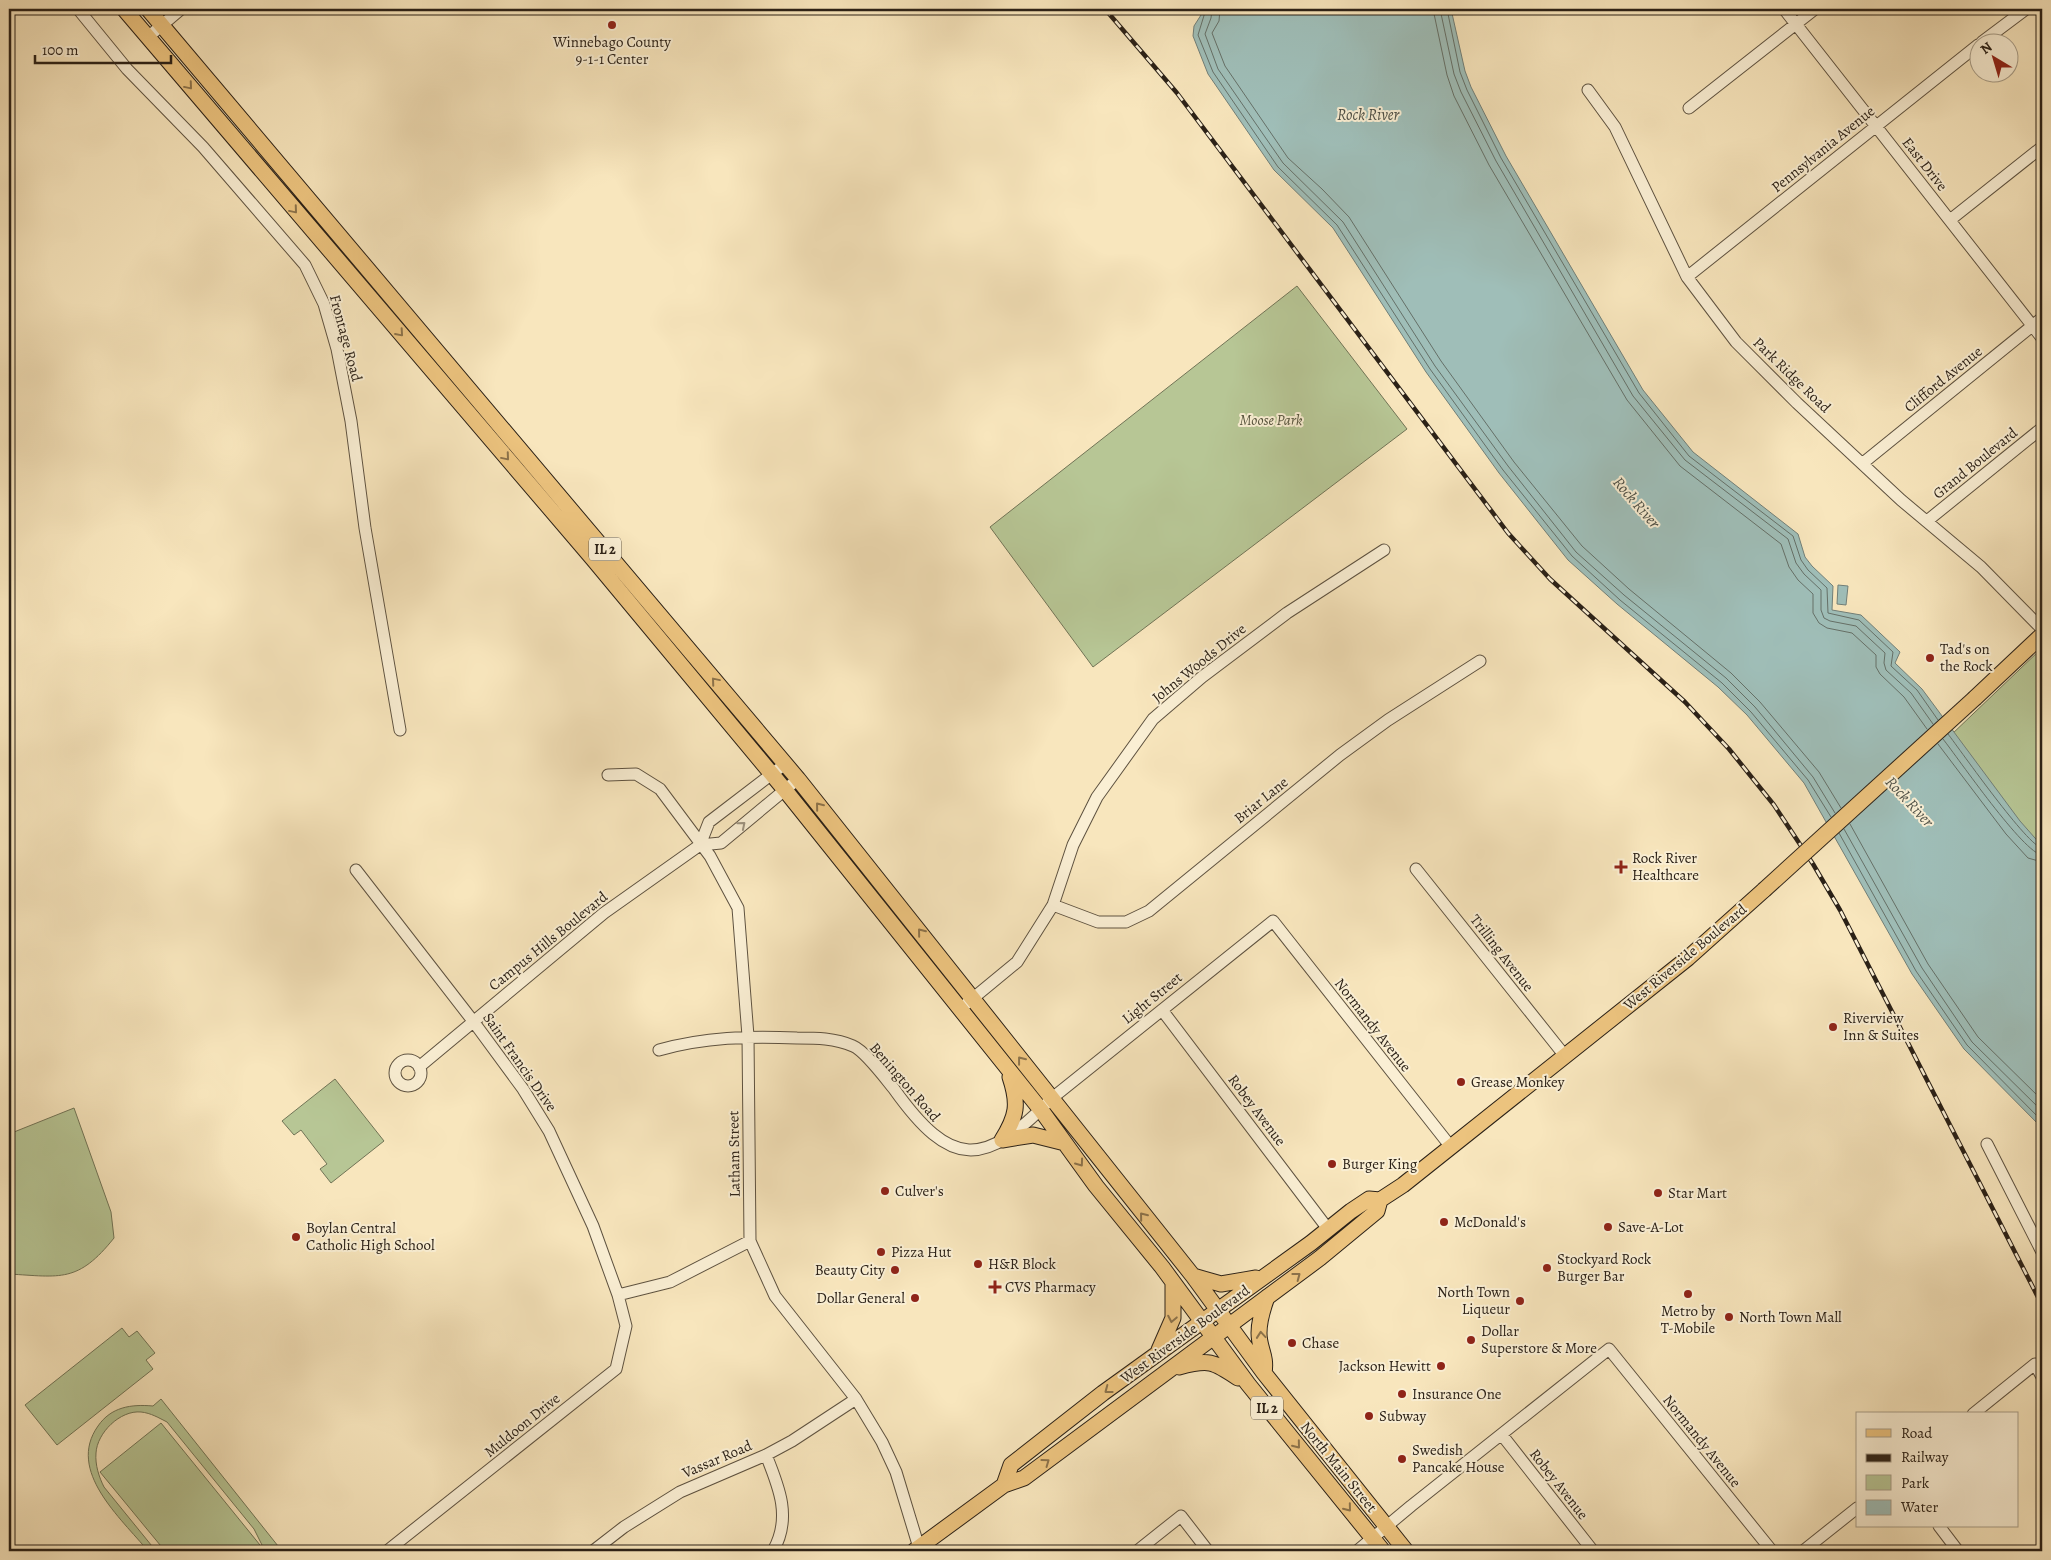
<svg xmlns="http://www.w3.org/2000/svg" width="2051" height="1560" viewBox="0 0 2051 1560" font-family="Alegreya,serif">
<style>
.green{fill:#b7c695;stroke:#717456}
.water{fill:#9fbeb8;stroke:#717f78}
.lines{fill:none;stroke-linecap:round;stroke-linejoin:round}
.shore{stroke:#657068;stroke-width:1}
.minor-casing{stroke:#5e5240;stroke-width:13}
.major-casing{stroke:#2b2117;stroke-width:17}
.minor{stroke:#faefd4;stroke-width:11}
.major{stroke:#ecc37e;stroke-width:15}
.rail-casing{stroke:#2b2117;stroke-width:4.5}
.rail{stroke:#faefd4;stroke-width:2.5;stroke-dasharray:8;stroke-linecap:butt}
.major-bridge-casing{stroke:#2b2117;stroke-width:17;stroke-linecap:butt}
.major-bridge{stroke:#ecc37e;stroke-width:15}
.oneway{stroke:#8c724a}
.oneway2{stroke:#9d927f}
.poi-dot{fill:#8f2418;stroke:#faefd4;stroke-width:2}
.labels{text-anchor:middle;stroke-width:4;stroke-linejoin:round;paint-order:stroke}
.shield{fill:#faefd4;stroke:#695f50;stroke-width:1}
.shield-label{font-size:14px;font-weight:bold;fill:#2b2117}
.poi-label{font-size:15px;fill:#2b2117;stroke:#faefd4;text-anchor:start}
.street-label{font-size:15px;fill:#2b2117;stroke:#faefd4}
.park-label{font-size:15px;font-style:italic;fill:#55533d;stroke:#faefd4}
.water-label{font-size:16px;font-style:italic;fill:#4e5047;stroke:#faefd4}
</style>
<rect width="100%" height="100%" fill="#f8e6bd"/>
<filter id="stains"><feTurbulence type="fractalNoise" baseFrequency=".004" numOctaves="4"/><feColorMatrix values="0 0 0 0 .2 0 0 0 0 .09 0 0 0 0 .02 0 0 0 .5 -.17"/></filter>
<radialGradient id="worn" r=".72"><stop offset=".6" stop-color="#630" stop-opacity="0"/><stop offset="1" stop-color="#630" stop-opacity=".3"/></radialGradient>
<path class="green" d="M1297,286L1407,429L1093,667L990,527Z
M2042,648V851L1950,736Z
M335,1079L384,1141L331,1183L320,1169L327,1164L301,1130L294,1135L282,1121Z
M74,1108L111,1212L114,1238C78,1283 61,1277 9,1274V1134Z
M122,1328L129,1337L137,1331L155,1353L146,1360L153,1369L57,1445L25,1405Z
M161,1399L282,1551H265L254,1529L167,1422C159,1418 151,1413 141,1412C120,1410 97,1433 96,1453C95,1465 99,1477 104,1487L156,1551H148C121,1518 66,1471 98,1426C111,1407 131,1404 153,1406Z
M161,1423L260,1545L253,1551H165L100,1472Z"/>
<path class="water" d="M1201,9H1451L1465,71L1471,87L1506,156L1643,390L1693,452L1798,534L1805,557L1812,566L1833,586L1832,610L1861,615L1900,652L1895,663L1922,689L2020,821L2042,846V1128L1964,1049L1912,974L1804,783L1747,715L1718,687L1617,604L1568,560L1499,473L1426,372L1333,228L1274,170L1208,74L1193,36L1194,26L1201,15Z
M1838,585L1848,586L1846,605L1837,604Z"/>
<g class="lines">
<path class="shore" d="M1206,9L1198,35L1213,72L1278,167L1337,225L1430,369L1503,470L1572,556L1620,600L1722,683L1751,712L1808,780L1831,817
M1212,9L1211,18L1205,34L1218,69L1283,163L1343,222L1435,366L1508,466L1576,552L1624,595L1726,678L1755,707L1813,777L1835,813
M1220,9L1219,21L1212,33L1225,66L1288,158L1322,189L1349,217L1441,361L1514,462L1582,546L1629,589L1731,673L1760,702L1819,772L1841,808
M1433,9L1447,75L1454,96L1489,165L1627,400L1680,466L1781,544L1789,567L1798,580L1813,594V613L1819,623L1827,628L1852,633L1876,655V667L1880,674L1904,697L1927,729
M1440,9L1454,74L1461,92L1496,161L1633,396L1685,460L1788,539L1796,563L1804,574L1821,590V610L1824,618L1830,621L1856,626L1885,653L1884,663L1886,670L1911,693L1933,724
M1447,9L1460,72L1467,90L1501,158L1639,393L1689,456L1793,536L1801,560L1808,570L1827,588L1828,613L1859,620L1893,652L1891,666L1917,690L1938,720
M1948,734C1961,751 2028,847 2042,848
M1943,739C1958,758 2024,854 2042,855
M1938,744L2006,834L2028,858L2042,862
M1850,824L1928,964L1978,1037L2042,1100
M1844,829L1922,968L1972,1042L2042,1111
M1839,833L1916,971L1967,1045L2042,1121"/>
<defs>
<path id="minor" d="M78,9L127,69L203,147L305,265L324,304L337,349L351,421L365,528L400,730
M1784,9L2042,338
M148,37L181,9
M1982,42L2026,9
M1588,90L1615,127L1687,277L1736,342L1797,403L1901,500L1981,567L2042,629
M1689,108L1815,9
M1950,220L2042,147
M1687,277L1978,45
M1863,463L2042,318
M1927,521L2042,428
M608,775L636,774L660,789L710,856L738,908L748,1036L750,1241L775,1296L856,1399L882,1442L896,1472L920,1551
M700,845L709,822L785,764
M1416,869L1565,1056
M356,870L473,1021L523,1089L549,1131L593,1226L618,1295L626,1326L616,1369L387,1551
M1053,905L1098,922H1126L1149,911L1340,755L1388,720L1480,661
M960,1009L1017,962L1053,905L1073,845L1097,797L1153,719L1202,677L1287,613L1384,550
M1162,1010L1328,1229
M659,1050C705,1037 749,1036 797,1038C816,1038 835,1038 853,1046C865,1051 885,1078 894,1089C951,1169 984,1168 1051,1099L1273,921L1451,1147
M395 1073a13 13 0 1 1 26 0a13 13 0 1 1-26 0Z
M419,1067L604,913L700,845L721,843L798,779
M1987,1144L2042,1252
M618,1295L670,1282L750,1241
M1973,1414L2035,1364L2042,1377
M1502,1435L1593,1551
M766,1455C779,1487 792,1518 773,1551
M1939,1526L1958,1551
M593,1551L624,1527L680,1492L766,1455L792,1441L856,1399
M1137,1551L1181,1516L1208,1551
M1357,1551L1411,1506L1609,1349L1772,1551
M1803,1551L1857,1508"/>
<path id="major" d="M124,9L593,559L785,790L1041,1110L1096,1186L1162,1267L1248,1384L1383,1551
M148,9L798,779L1193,1276L1264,1373L1406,1551
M1975,698L2042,635
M1002,1140C1017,1116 1019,1104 1010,1077
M1002,1140L1033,1135L1065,1143
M1193,1276L1221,1284L1256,1278
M1159,1350L1173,1318V1282
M1179,1367C1209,1359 1213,1361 1238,1378
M1264,1373C1267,1355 1259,1349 1259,1333C1259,1321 1263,1308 1267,1297
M1004,1485L1011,1465L1103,1393L1311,1243L1351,1211L1369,1199L1380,1200L1403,1185L1688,958L1764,890
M914,1551L1004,1485L1024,1478L1320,1258L1377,1211L1380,1200"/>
</defs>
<use href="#minor" class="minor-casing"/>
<use href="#major" class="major-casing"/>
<use href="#minor" class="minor"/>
<use href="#major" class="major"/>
<defs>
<path id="rail" d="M1105,9L1177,93L1508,533L1550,579L1685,702L1729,749L1774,805L1813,864L1840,910L2042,1305"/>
</defs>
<use href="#rail" class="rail-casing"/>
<use href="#rail" class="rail"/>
<defs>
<path id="major-bridge" d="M1764,890L1975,698"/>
</defs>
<use href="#major-bridge" class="major-bridge-casing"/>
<use href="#major-bridge" class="major-bridge"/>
</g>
<defs><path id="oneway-chevron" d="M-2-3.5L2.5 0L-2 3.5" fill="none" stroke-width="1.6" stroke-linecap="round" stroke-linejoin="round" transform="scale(1.25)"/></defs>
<g class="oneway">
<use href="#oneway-chevron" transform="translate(189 86) rotate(50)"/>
<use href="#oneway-chevron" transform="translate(294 210) rotate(50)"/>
<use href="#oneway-chevron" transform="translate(400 333) rotate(49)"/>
<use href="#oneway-chevron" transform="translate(506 457) rotate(50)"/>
<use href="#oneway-chevron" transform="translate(715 681) rotate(-130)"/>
<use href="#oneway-chevron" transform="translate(819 806) rotate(-129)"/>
<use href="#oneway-chevron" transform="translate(921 932) rotate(-129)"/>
<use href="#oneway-chevron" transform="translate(1021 1060) rotate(-128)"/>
<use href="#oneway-chevron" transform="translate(1080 1163) rotate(54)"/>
<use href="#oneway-chevron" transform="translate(1143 1216) rotate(-129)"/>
<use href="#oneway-chevron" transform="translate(1297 1276) rotate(-37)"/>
<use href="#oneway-chevron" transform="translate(1172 1319) rotate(101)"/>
<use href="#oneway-chevron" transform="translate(1261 1335) rotate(-95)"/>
<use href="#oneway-chevron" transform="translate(1108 1390) rotate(143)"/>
<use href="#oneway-chevron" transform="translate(1297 1445) rotate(51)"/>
<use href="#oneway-chevron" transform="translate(1046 1462) rotate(-36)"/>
<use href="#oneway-chevron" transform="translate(1348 1508) rotate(51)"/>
</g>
<use class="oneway2" href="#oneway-chevron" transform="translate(742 825) rotate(-40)"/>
<g class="poi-dot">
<circle cx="612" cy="25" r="5"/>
<circle cx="1930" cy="658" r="5"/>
<path d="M1618.5 859.5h5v5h5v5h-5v5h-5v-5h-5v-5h5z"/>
<circle cx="1833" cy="1027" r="5"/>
<circle cx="1461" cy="1082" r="5"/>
<circle cx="1332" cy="1164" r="5"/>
<circle cx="885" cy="1191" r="5"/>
<circle cx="1658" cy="1193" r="5"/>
<circle cx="1444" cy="1222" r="5"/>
<circle cx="1608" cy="1227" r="5"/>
<circle cx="296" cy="1237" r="5"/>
<circle cx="881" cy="1252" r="5"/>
<circle cx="978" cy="1264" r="5"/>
<circle cx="1547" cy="1268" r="5"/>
<circle cx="895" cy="1270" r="5"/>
<path d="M992.5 1279.5h5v5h5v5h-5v5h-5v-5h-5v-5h5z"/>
<circle cx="1688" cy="1294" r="5"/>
<circle cx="915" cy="1298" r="5"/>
<circle cx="1520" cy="1301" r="5"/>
<circle cx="1729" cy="1317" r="5"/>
<circle cx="1471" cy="1340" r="5"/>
<circle cx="1292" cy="1343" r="5"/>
<circle cx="1441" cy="1366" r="5"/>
<circle cx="1402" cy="1394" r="5"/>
<circle cx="1369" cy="1416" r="5"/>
<circle cx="1402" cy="1459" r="5"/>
</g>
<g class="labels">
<g class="shield">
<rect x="589" y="537.5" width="32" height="23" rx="4"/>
<rect x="1251" y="1396.5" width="32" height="23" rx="4"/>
</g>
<g class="shield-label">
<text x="605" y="554">IL 2</text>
<text x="1267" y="1413">IL 2</text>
</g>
<g class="poi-label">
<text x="612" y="47" text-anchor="middle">Winnebago County<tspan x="612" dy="17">9-1-1 Center</tspan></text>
<text x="1940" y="654">Tad's on<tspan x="1940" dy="17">the Rock</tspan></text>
<text x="1632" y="863">Rock River<tspan x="1632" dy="17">Healthcare</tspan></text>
<text x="1843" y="1023">Riverview<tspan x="1843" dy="17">Inn &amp; Suites</tspan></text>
<text x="1471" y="1087">Grease Monkey</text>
<text x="1342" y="1169">Burger King</text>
<text x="895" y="1196">Culver's</text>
<text x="1668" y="1198">Star Mart</text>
<text x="1454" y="1227">McDonald's</text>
<text x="1618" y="1232">Save-A-Lot</text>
<text x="306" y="1233">Boylan Central<tspan x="306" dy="17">Catholic High School</tspan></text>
<text x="891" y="1257">Pizza Hut</text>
<text x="1557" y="1264">Stockyard Rock<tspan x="1557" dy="17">Burger Bar</tspan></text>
<text x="988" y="1269">H&amp;R Block</text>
<text x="885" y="1275" text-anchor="end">Beauty City</text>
<text x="1005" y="1292">CVS Pharmacy</text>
<text x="1510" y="1297" text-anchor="end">North Town<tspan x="1510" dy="17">Liqueur</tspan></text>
<text x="905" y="1303" text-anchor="end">Dollar General</text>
<text x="1688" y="1316" text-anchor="middle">Metro by<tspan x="1688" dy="17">T-Mobile</tspan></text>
<text x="1739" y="1322">North Town Mall</text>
<text x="1481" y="1336">Dollar<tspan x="1481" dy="17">Superstore &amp; More</tspan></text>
<text x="1302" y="1348">Chase</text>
<text x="1431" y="1371" text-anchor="end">Jackson Hewitt</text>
<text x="1412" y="1399">Insurance One</text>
<text x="1379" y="1421">Subway</text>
<text x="1412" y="1455">Swedish<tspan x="1412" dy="17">Pancake House</tspan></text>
</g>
<g class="street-label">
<text transform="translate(1823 149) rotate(-39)" y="5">Pennsylvania Avenue</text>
<text transform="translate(1925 164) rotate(52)" y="5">East Drive</text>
<text transform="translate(346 338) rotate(75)" y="5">Frontage Road</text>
<text transform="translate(1792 375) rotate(44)" y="5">Park Ridge Road</text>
<text transform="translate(1943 379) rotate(-39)" y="5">Clifford Avenue</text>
<text transform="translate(1975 463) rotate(-39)" y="5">Grand Boulevard</text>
<text transform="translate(1199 663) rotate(-39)" y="5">Johns Woods Drive</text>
<text transform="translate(1261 800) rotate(-39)" y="5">Briar Lane</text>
<text transform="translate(548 941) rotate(-39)" y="5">Campus Hills Boulevard</text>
<text transform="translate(1502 953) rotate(52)" y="5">Trilling Avenue</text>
<text transform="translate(1685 957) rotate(-40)" y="5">West Riverside Boulevard</text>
<text transform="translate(1152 998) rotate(-39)" y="5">Light Street</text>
<text transform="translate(1373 1025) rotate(52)" y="5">Normandy Avenue</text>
<text transform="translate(520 1062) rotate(55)" y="5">Saint Francis Drive</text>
<text transform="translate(905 1082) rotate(49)" y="5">Benington Road</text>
<text transform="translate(1257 1110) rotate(53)" y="5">Robey Avenue</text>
<text transform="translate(734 1154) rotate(-91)" y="5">Latham Street</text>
<text transform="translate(1185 1334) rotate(-36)" y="5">West Riverside Boulevard</text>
<text transform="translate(522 1425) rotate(-39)" y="5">Muldoon Drive</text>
<text transform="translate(1702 1441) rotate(51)" y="5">Normandy Avenue</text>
<text transform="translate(717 1459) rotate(-23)" y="5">Vassar Road</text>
<text transform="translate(1339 1467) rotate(51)" y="5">North Main Street</text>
<text transform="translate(1559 1484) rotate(52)" y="5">Robey Avenue</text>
</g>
<g class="park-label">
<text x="1271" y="425">Moose Park</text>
</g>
<g class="water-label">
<text x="1368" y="120">Rock River</text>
<text transform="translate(1637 502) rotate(49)" y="6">Rock River</text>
<text transform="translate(1910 801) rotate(47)" y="6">Rock River</text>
</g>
</g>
<rect width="2051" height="1560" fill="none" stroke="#f8e6bd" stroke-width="30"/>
<rect x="10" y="10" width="2031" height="1540" fill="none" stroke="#2b2117" stroke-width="2.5"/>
<rect x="15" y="15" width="2021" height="1530" fill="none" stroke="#2b2117"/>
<rect x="1856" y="1412" width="162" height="115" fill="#faefd4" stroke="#a79d88"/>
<rect x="1866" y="1429" width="25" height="8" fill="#ecc37e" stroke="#a79d88"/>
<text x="1901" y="1438" font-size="15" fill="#2b2117">Road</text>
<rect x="1866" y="1454" width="25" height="8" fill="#2b2117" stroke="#a79d88"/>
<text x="1901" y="1462" font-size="15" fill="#2b2117">Railway</text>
<rect x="1866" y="1475" width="25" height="15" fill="#b7c695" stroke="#a79d88"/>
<text x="1901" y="1488" font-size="15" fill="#2b2117">Park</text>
<rect x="1866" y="1500" width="25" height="15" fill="#9fbeb8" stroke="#a79d88"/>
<text x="1901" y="1512" font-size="15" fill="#2b2117">Water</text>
<g transform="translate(1994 58) rotate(322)"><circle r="24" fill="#faefd4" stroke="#a79d88"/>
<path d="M0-4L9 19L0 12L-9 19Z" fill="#8f2418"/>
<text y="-8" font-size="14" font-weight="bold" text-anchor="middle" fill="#2b2117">N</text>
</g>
<path d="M35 55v8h136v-8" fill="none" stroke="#2b2117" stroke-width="2.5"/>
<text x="42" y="55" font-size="15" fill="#2b2117" stroke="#faefd4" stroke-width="4" paint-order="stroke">100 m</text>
<rect width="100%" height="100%" filter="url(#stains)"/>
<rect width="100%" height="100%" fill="url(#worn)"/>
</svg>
